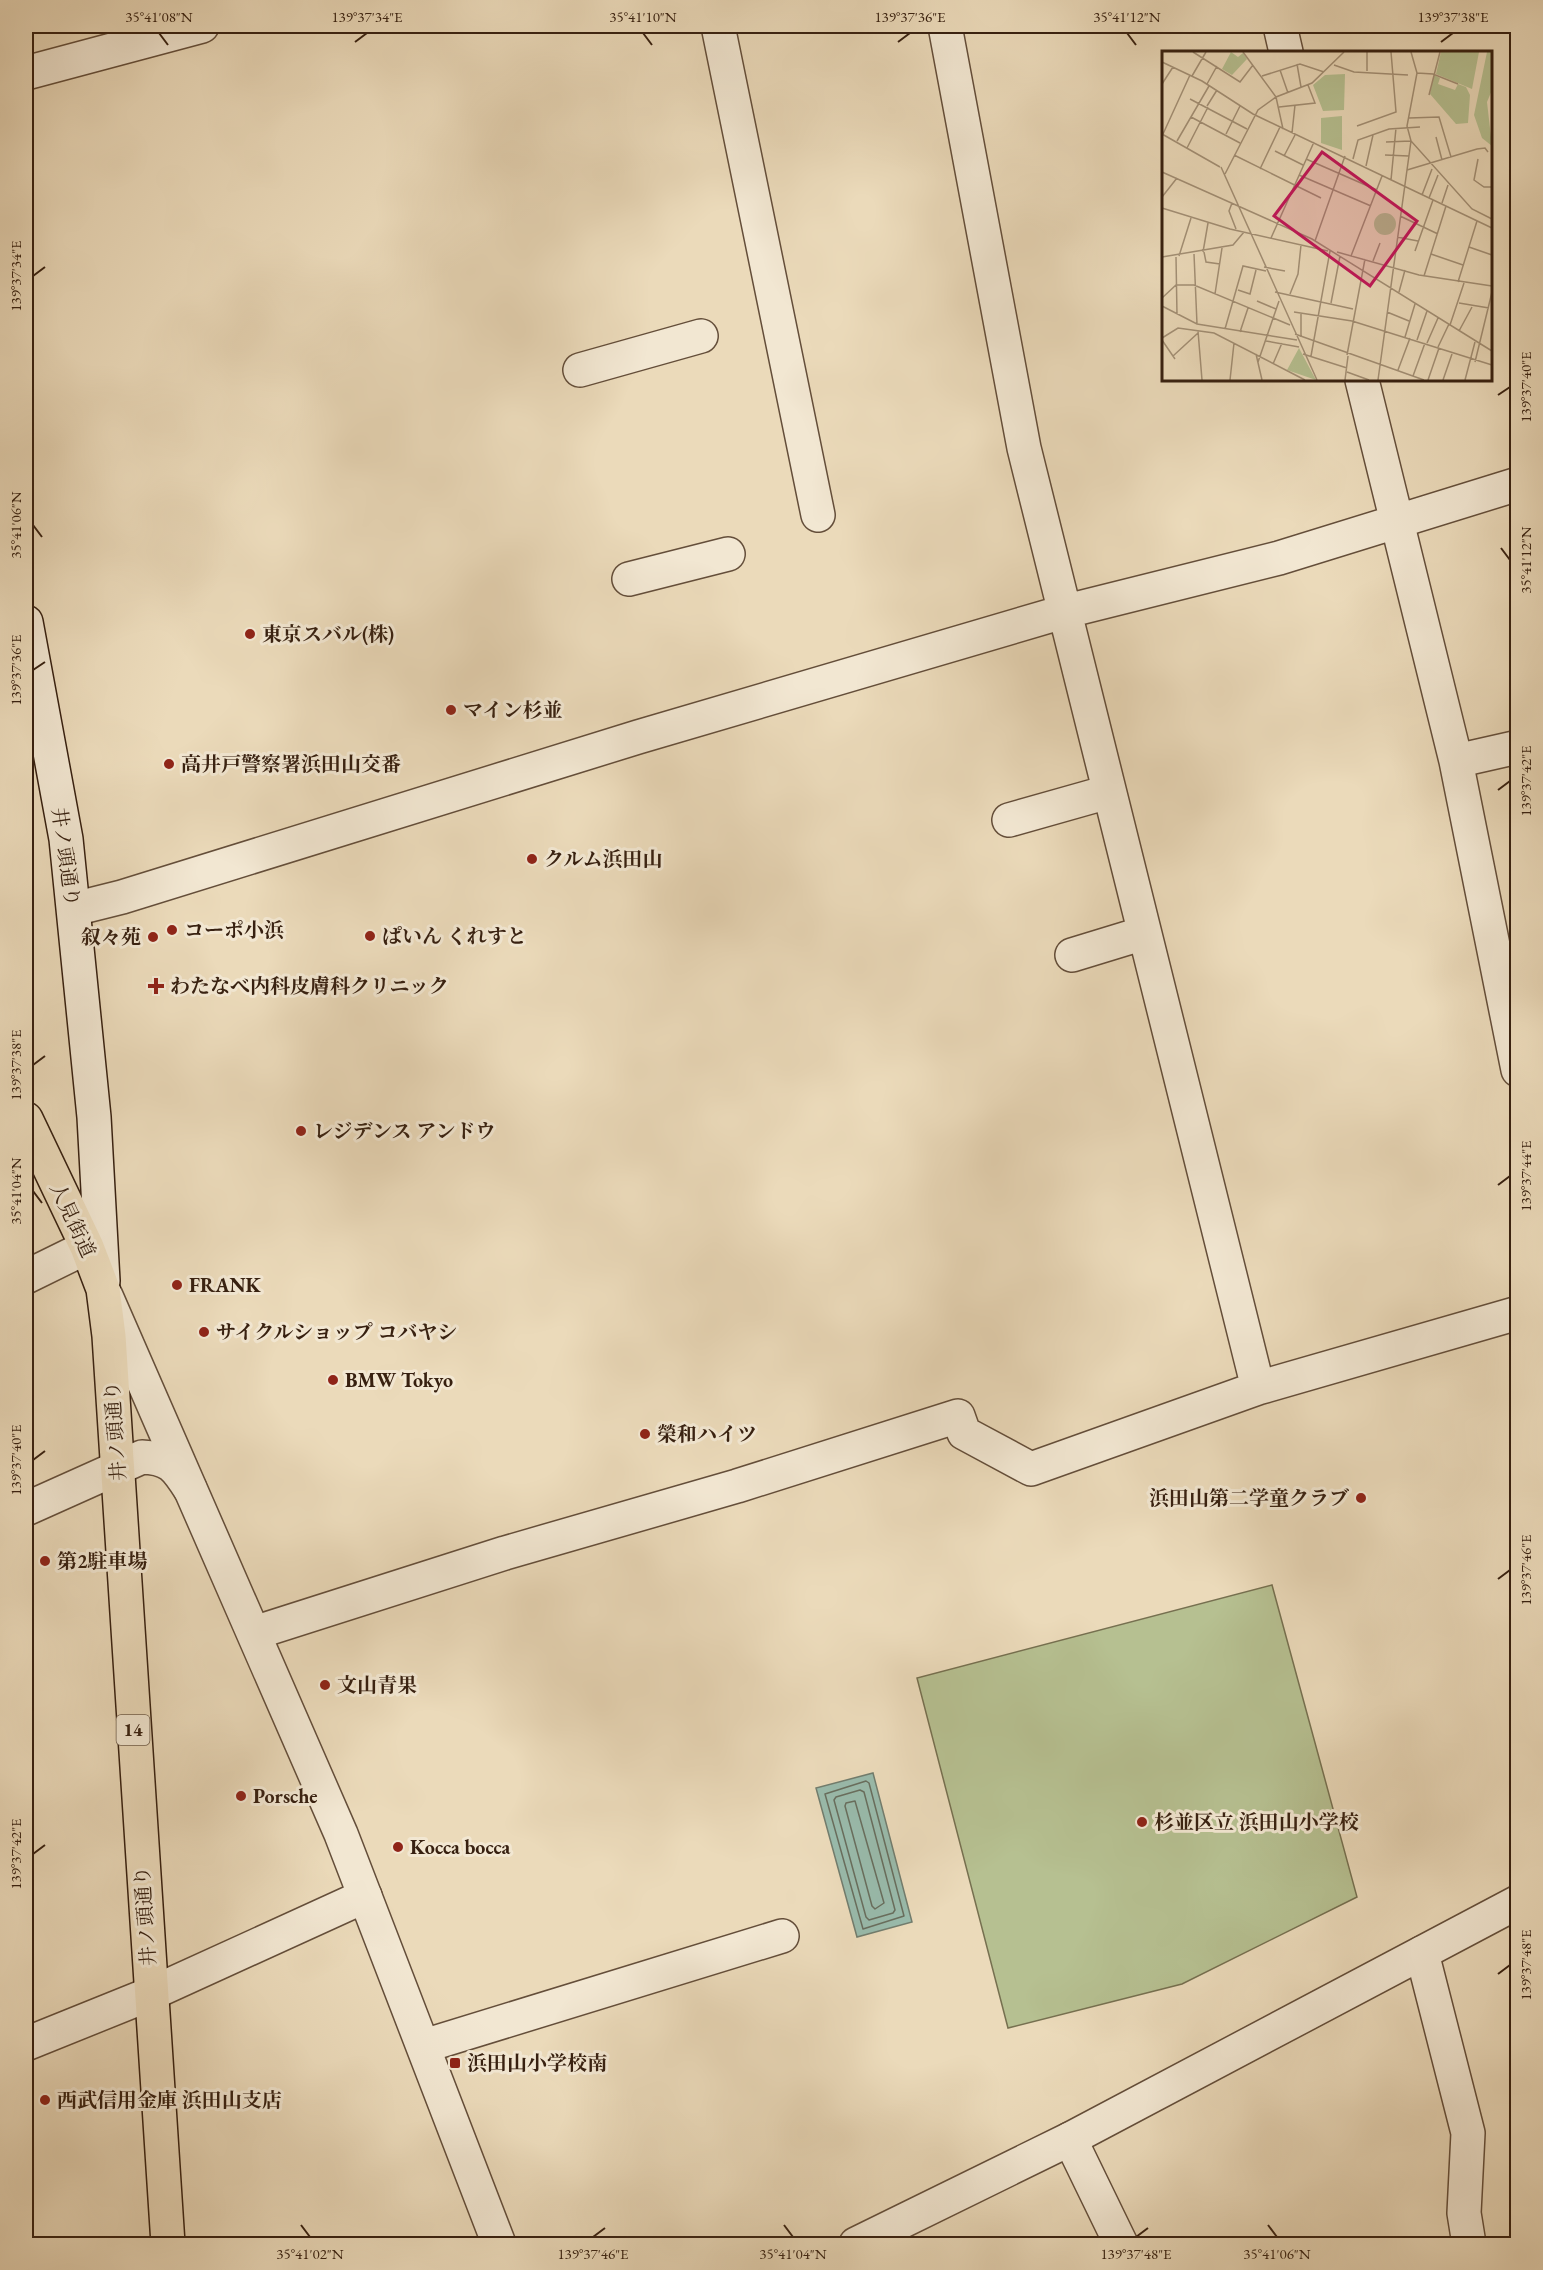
<svg xmlns="http://www.w3.org/2000/svg" width="1543" height="2270" viewBox="0 0 1543 2270" font-family="'EB Garamond','Noto Serif JP',serif">
<style>
.green{fill:#b6c091;stroke:#767050;stroke-width:1.5}
.water{fill:#99bbac;stroke:#727d6e;stroke-width:1.5}
.lines{fill:none;stroke-linecap:round;stroke-linejoin:round}
.shore{stroke:#686e5e;stroke-width:1.5}
.minor-casing{stroke:#644e3a;stroke-width:36}
.tertiary-casing{stroke:#644e3a;stroke-width:36}
.secondary-casing{stroke:#372010;stroke-width:36}
.primary-casing{stroke:#372010;stroke-width:36}
.minor{stroke:#f2e7d2;stroke-width:33}
.tertiary{stroke:#f2e7d2;stroke-width:33}
.secondary{stroke:#f2e7d2;stroke-width:33}
.primary{stroke:#ebdaba;stroke-width:33}
.ticks{fill:none;stroke:#372010;stroke-width:2}
.poi-dot{fill:#8f2418;stroke:#f2e7d2;stroke-width:2}
.labels{text-anchor:middle;stroke-width:6;stroke-linejoin:round;paint-order:stroke}
.shield{fill:#f2e7d2;stroke:#6f5c4a;stroke-width:1.5}
.shield-label{font-size:18px;font-weight:bold;fill:#372010}
.poi-label{font-size:20px;font-weight:bold;fill:#372010;stroke:#f2e7d2;text-anchor:start}
.street-label{font-size:20px;fill:#372010;stroke:#f2e7d2}
.inset-road{fill:none;stroke:#a39076;stroke-width:1.5}
.view{fill:#c2185b;fill-opacity:0.15;stroke:#c2185b;stroke-width:3}
.inset-edge{fill:none;stroke:#372010;stroke-width:3}
.neatline{fill:none;stroke:#372010;stroke-width:2}
.ticks-label{font-size:15px;text-anchor:middle;fill:#372010}
</style>
<rect width="100%" height="100%" fill="#ebdaba"/>
<filter id="stains"><feTurbulence type="fractalNoise" baseFrequency=".00333" numOctaves="4"/><feColorMatrix values="0 0 0 0 .2 0 0 0 0 .09 0 0 0 0 .02 0 0 0 .5 -.17"/></filter>
<radialGradient id="worn" r=".72"><stop offset=".6" stop-color="#630" stop-opacity="0"/><stop offset="1" stop-color="#630" stop-opacity=".3"/></radialGradient>
<path class="green" d="M1272,1585L1357,1897L1182,1984L1008,2028L917,1678Z"/>
<path class="water" d="M873,1773L912,1922L857,1937L816,1788Z"/>
<g class="lines">
<path class="shore" d="M866,1781L869,1783L904,1916L863,1929L825,1794Z
M860,1790L864,1792L895,1910L893,1913L869,1920L866,1917L834,1800L836,1797Z
M855,1801L884,1903L875,1909L872,1906L845,1806L846,1803Z"/>
<defs>
<path id="minor" d="M718,26L818,515
M945,26L1024,448L1258,1388
M1280,26L1286,52
M26,73L202,26
M580,370L701,336
M1362,380L1456,761L1518,1070
M629,579L728,554
M1456,761L1518,747
M1009,820L1108,792
M74,909L122,897L638,737L1063,612L1279,558L1518,484
M1072,955L1144,933
M26,1277L87,1247
M26,1509L142,1457C170,1458 176,1467 190,1489
M254,1633L505,1553L737,1486L958,1416L964,1433L1031,1469L1258,1388L1518,1313
M1422,1953L1468,2133L1464,2213L1469,2244
M26,2044L150,1994L365,1896
M424,2046L782,1936
M1070,2139L1121,2244"/>
<path id="tertiary" d="M106,1296L341,1834L499,2244
M856,2244L1070,2139L1518,1902"/>
<path id="secondary" d="M26,622L66,839L94,1117L103,1281"/>
<path id="primary" d="M26,1119L87,1247L103,1289L109,1336L168,2244"/>
</defs>
<use href="#minor" class="minor-casing"/>
<use href="#tertiary" class="tertiary-casing"/>
<use href="#secondary" class="secondary-casing"/>
<use href="#primary" class="primary-casing"/>
<use href="#minor" class="minor"/>
<use href="#tertiary" class="tertiary"/>
<use href="#secondary" class="secondary"/>
<use href="#primary" class="primary"/>
</g>
<path class="ticks" d="M159,33L168,45M643,33L652,45M1127,33L1136,45M355,42L367,33M898,42L910,33M1441,42L1453,33M33,276L45,267M1498,395L1510,387M33,525L42,537M1501,548L1510,560M33,670L45,662M1498,790L1510,781M33,1065L45,1056M1498,1185L1510,1176M33,1191L42,1203M33,1460L45,1451M1498,1579L1510,1570M33,1854L45,1845M1498,1974L1510,1965M301,2225L310,2237M784,2225L793,2237M1268,2225L1277,2237M593,2237L605,2228M1136,2237L1148,2228"/>
<g class="poi-dot">
<circle cx="250" cy="634" r="6"/>
<circle cx="451" cy="710" r="6"/>
<circle cx="169" cy="764" r="6"/>
<circle cx="532" cy="859" r="6"/>
<circle cx="172" cy="930" r="6"/>
<circle cx="370" cy="936" r="6"/>
<circle cx="153" cy="937" r="6"/>
<path d="M153 977h6v6h6v6h-6v6h-6v-6h-6v-6h6z"/>
<circle cx="301" cy="1131" r="6"/>
<circle cx="177" cy="1285" r="6"/>
<circle cx="204" cy="1332" r="6"/>
<circle cx="333" cy="1380" r="6"/>
<circle cx="645" cy="1434" r="6"/>
<circle cx="1361" cy="1498" r="6"/>
<circle cx="45" cy="1561" r="6"/>
<circle cx="325" cy="1685" r="6"/>
<circle cx="241" cy="1796" r="6"/>
<circle cx="1142" cy="1822" r="6"/>
<circle cx="398" cy="1847" r="6"/>
<rect x="449" y="2057" width="12" height="12" rx="3"/>
<circle cx="45" cy="2100" r="6"/>
</g>
<g class="labels">
<rect class="shield" x="116.5" y="1715" width="33" height="30" rx="4.5"/>
<g class="shield-label">
<text x="133" y="1736">14</text>
</g>
<g class="poi-label">
<text x="262" y="641">東京スバル(株)</text>
<text x="463" y="717">マイン杉並</text>
<text x="181" y="771">高井戸警察署浜田山交番</text>
<text x="544" y="866">クルム浜田山</text>
<text x="184" y="937">コーポ小浜</text>
<text x="382" y="943">ぱいん くれすと</text>
<text x="141" y="944" text-anchor="end">叙々苑</text>
<text x="170" y="993">わたなべ内科皮膚科クリニック</text>
<text x="313" y="1138">レジデンス アンドウ</text>
<text x="189" y="1292">FRANK</text>
<text x="216" y="1339">サイクルショップ コバヤシ</text>
<text x="345" y="1387">BMW Tokyo</text>
<text x="657" y="1441">榮和ハイツ</text>
<text x="1349" y="1505" text-anchor="end">浜田山第二学童クラブ</text>
<text x="57" y="1568">第2駐車場</text>
<text x="337" y="1692">文山青果</text>
<text x="253" y="1803">Porsche</text>
<text x="1154" y="1829">杉並区立 浜田山小学校</text>
<text x="410" y="1854">Kocca bocca</text>
<text x="467" y="2070">浜田山小学校南</text>
<text x="57" y="2107">西武信用金庫 浜田山支店</text>
</g>
<g class="street-label">
<text transform="translate(66 857) rotate(82)" y="7">井ノ頭通り</text>
<text transform="translate(73 1220) rotate(65)" y="7">人見街道</text>
<text transform="translate(115 1431) rotate(-94)" y="7">井ノ頭通り</text>
<text transform="translate(145 1916) rotate(-94)" y="7">井ノ頭通り</text>
</g>
</g>
<g transform="translate(1162 51)">
<rect width="330" height="330" fill="#ebdaba"/>
<path d="M69,1L76,6L81,2L85,8L70,24L60,18ZM279,1H317L310,38L274,23ZM325,1H330V39L325,51L330,95L320,87L312,64ZM183,23L182,59L161,60L151,34L163,24ZM272,24L278,27L276,33L293,39L296,33L304,36L308,44L306,72L294,73L268,43ZM180,65V99L159,92V67ZM212 173a11 11 0 1 1 22 0a11 11 0 1 1-22 0ZM137,297L154,329L125,319Z" fill="#b6c091"/>
<path class="inset-road" d="M31,1L78,31L91,14M81,1L114,46L121,78M205,1V20M249,1L255,22L245,75L249,90L310,158L330,168M0,11L40,30L91,63L330,177M135,13L139,36M172,14L192,21L246,24M118,19L126,42M255,22L271,23L296,33M30,25L44,1M100,25L138,13L162,21M0,33L11,16M45,33L55,15M267,44L278,1M28,48L85,78M45,55L55,39M117,56L153,52L146,34M29,66L78,92M247,67L277,66L289,106M195,75L234,61L229,1M130,82L133,54M0,83L58,116M1,83L28,24M64,83L78,55M274,86L280,109M15,90L47,35M224,91L249,90M25,97L46,56M113,100L141,114M72,104L159,147M223,104L247,105M122,105L133,84M144,108L215,139M191,108L196,89L227,78L258,76M316,108L312,129L322,136H330M204,115L211,84M59,116L155,329M98,118L118,76M245,119L315,98L323,97L326,101M0,121L150,188L330,300M63,123L96,59L114,46L150,32L182,1M137,124L209,155M229,129L234,77M260,144L270,118M0,146L15,127M267,147L276,124M70,152L67,160L74,178M280,152L286,134M0,157L68,178L166,200M238,165L276,183M235,186L256,190M109,187L152,91M153,190L183,105M307,196L330,204M253,200L271,149M41,201L46,172M42,201L44,211L58,213M175,201L257,224L330,235M32,203L35,273M269,203L301,214M17,205L29,167M189,205L220,125M0,206L71,194L82,181M14,206L15,264M211,210L218,192M102,216L123,220M262,225L284,155M296,231L315,170M76,239L88,243L94,219M113,241L191,258M237,241L243,219M53,243L60,197M128,243L136,223L139,194M0,247L14,234H32L128,274M95,250L114,258M169,252L178,205M297,252L327,257M0,255L35,273L135,289M132,261L190,270L330,314M225,261L247,270M139,263V286M288,274L302,232M63,278L81,215L104,220M36,280L40,329M297,280L310,256M78,281L86,257M133,283L262,329M243,286L253,253M0,287L16,277L52,282L143,329M0,289L13,308M255,289L265,260M104,290L137,296M265,292L276,267M276,296L287,273M94,303L100,329M141,303L185,317M185,304L203,208M11,305L36,282M149,305L168,200M96,311L117,250M313,311L330,241M111,313L120,292M236,319L248,287M185,321L207,329M251,325L263,292M68,329L72,292M183,329L186,305M216,329L249,90M266,329L277,297M281,329L290,303M303,329L313,291"/>
<path class="view" d="M160,101L255,170L208,235L112,165Z"/>
<rect width="330" height="330" class="inset-edge"/>
</g>
<rect width="1543" height="2270" fill="none" stroke="#ebdaba" stroke-width="66"/>
<rect x="33" y="33" width="1477" height="2204" class="neatline"/>
<g class="ticks-label">
<text x="159" y="22">35°41'08"N</text>
<text x="367" y="22">139°37'34"E</text>
<text x="643" y="22">35°41'10"N</text>
<text x="910" y="22">139°37'36"E</text>
<text x="1127" y="22">35°41'12"N</text>
<text x="1453" y="22">139°37'38"E</text>
<text transform="translate(16 276) rotate(-90)" y="5">139°37'34"E</text>
<text transform="translate(1526 387) rotate(-90)" y="5">139°37'40"E</text>
<text transform="translate(16 525) rotate(-90)" y="5">35°41'06"N</text>
<text transform="translate(1526 560) rotate(-90)" y="5">35°41'12"N</text>
<text transform="translate(16 670) rotate(-90)" y="5">139°37'36"E</text>
<text transform="translate(1526 781) rotate(-90)" y="5">139°37'42"E</text>
<text transform="translate(16 1065) rotate(-90)" y="5">139°37'38"E</text>
<text transform="translate(1526 1176) rotate(-90)" y="5">139°37'44"E</text>
<text transform="translate(16 1191) rotate(-90)" y="5">35°41'04"N</text>
<text transform="translate(16 1460) rotate(-90)" y="5">139°37'40"E</text>
<text transform="translate(1526 1570) rotate(-90)" y="5">139°37'46"E</text>
<text transform="translate(16 1854) rotate(-90)" y="5">139°37'42"E</text>
<text transform="translate(1526 1965) rotate(-90)" y="5">139°37'48"E</text>
<text x="310" y="2259">35°41'02"N</text>
<text x="593" y="2259">139°37'46"E</text>
<text x="793" y="2259">35°41'04"N</text>
<text x="1136" y="2259">139°37'48"E</text>
<text x="1277" y="2259">35°41'06"N</text>
</g>
<rect width="100%" height="100%" filter="url(#stains)"/>
<rect width="100%" height="100%" fill="url(#worn)"/>
</svg>
